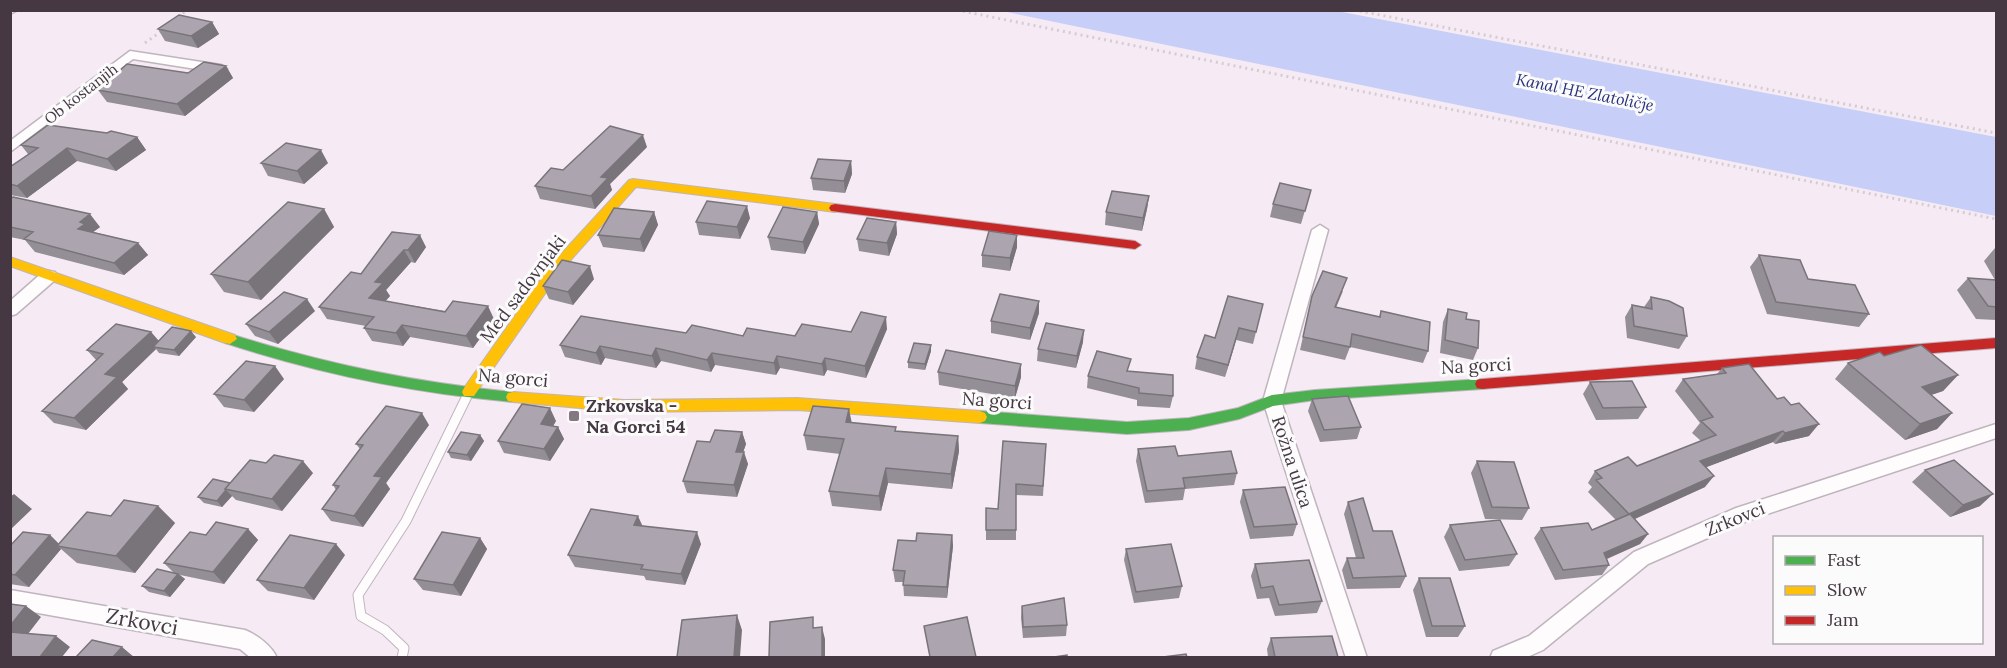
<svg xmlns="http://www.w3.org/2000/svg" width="2007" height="668" viewBox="0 0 2007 668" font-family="Lora,serif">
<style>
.water{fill:#c7cef7}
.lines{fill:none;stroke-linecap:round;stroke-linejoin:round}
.lane-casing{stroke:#bfb5bd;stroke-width:11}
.street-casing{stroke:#bfb5bd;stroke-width:3}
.fast-casing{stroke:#bfb5bd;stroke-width:2}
.slow-casing{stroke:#bfb5bd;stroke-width:2}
.jam-casing{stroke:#bfb5bd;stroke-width:2}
.path{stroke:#d3cdd1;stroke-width:3;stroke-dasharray:2 4;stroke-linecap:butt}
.lane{stroke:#fefcfd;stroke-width:9}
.street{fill:#fefcfd;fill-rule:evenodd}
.fast{fill:#4caf50;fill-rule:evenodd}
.slow{fill:#ffc107;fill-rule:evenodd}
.jam{fill:#c62828;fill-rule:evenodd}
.wall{fill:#948e96}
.shaded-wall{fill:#78747a}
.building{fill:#aca5af;stroke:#78747a;stroke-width:1.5}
.poi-dot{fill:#837780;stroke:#fbfbfb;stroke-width:2}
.labels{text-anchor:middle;stroke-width:6;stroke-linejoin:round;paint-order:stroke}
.far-street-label{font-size:15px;fill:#453842;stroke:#fbfbfb}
.far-water-label{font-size:16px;font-style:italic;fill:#272f7b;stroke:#fbfbfb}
.street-label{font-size:18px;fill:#453842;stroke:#fbfbfb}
.poi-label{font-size:18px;font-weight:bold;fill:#453842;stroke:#fbfbfb;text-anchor:start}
.near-street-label{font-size:21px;fill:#453842;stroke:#fbfbfb}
</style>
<rect width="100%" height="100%" fill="#f6ebf4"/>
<path class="water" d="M1002,11H1337L1996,137V216Z"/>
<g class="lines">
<defs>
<path id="lane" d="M402,658L404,648L385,630L361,616L358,595L406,521L469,392"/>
<path id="street" d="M10,10H18L10,14Z
M130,51L221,65L227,69L221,73L133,59L10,152V141Z
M1320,225L1328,230L1281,401L1367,658H1346L1263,401L1312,230Z
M49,271L55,272L57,276L55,280L16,314L10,316V301L43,272Z
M1996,424V438L1749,520L1648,564L1543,650L1525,658H1490L1493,651L1529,636L1634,552L1736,508Z
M10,590L245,630C257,635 272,646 277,658H251L240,649L10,608Z"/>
<path id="fast" d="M230,334C327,364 412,382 513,392L518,393L520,397L518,401L513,402C414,393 319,374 225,343L223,339Z
M1482,379L1487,380L1489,384L1487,388L1482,389L1315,400L1273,406L1239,419L1189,430L1127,434L980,423L975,421L973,417L975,413L980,411L1127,422L1189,418L1238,408L1272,395L1315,390Z"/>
<path id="slow" d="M633,179L835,204L841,208L835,212L636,187L560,272L474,396H464L462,392L464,388L550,266L629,180Z
M10,257L235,335L237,339L230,344L225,343L10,266Z
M513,392L624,400L797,398L980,411L985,413L987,417L985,421L980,423L797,410L624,412L513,402L508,401L506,397L508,393Z"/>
<path id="jam" d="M835,204L1135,241L1141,245L1135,249L831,211L829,208L831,205Z
M1996,338V348L1482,389L1477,388L1475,384L1477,380L1482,379Z"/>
</defs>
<use href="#lane" class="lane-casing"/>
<use href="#street" class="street-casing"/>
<use href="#fast" class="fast-casing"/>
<use href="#slow" class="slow-casing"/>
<use href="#jam" class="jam-casing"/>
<path class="path" d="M957,10L1996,219
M1354,10L1996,133
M178,17L187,10
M145,43L163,30"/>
<use href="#lane" class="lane"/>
<use href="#street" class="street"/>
<use href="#fast" class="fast"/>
<use href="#slow" class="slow"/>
<use href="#jam" class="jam"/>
</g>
<path class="wall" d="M212,22L219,34L198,48L165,41L158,29Z
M226,66L233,78L185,116L107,102L98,90Z
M107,133L137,137L146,150L116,171L77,161L27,198L10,195V167L28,154L21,145Z
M647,147L610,184L612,190L595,209L540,199L535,186L563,170Z
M851,161L852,174L845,193L813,190L811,178Z
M261,163H328L304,184L268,176Z
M1311,190L1301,224L1270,217L1273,204Z
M1149,196L1147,209L1142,231L1105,225L1106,212Z
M10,199L100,227L93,232L138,243L148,255L124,275L35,252L25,240L10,237Z
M324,209L334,227L261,300L224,292L211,274Z
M654,212L658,225L644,252L603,247L598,235Z
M817,212L819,224L805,254L771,250L768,237Z
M750,218L740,239L699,235L696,222Z
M896,222L897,234L889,256L859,251L857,239Z
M392,232L426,247L415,263L411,262L386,290L390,296L385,301L494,319L473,348L410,337L403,346L372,341L364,328L366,326L327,319L319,307L361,274Z
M1017,235V247L1010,271L982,267V255Z
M1995,248H1996V320L1976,319L1957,290L1968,278L1995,280L1984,261Z
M1759,255L1808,279L1869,314L1859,327L1767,314L1750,267Z
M594,279L573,305L549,299L543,286Z
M1343,291L1336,308L1379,317L1381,311L1428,351L1423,363L1350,347L1345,360L1300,350L1312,296Z
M1651,297L1687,336L1679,349L1627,338L1625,317L1632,305L1644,307Z
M1263,304L1253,344L1236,340L1225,377L1195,369L1197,357L1215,338Z
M1448,309L1466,319L1478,348L1473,360L1440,353L1443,322Z
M315,311L278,344L255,336L246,324Z
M1039,313L1030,340L991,333V321Z
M887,329L866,378L827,370L824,376L780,368L776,375L715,365L711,372L661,361L656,368L605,358L601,365L565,357L560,345L686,333L743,336H795Z
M151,332L159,341L196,337L179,356L159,353L156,349L122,382L128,389L86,430L54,423L42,411L96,360L87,350Z
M1083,342L1076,368L1037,361L1038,349Z
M931,351L925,370L908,368V362Z
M1884,356L1958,375L1943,391L1931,395L1952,413L1937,429L1905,440L1835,379L1848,363Z
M1722,368L1777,399L1809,436L1775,444L1773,442L1706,467L1705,487L1635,519L1648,534L1640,544L1607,559L1609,565L1602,575L1555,580L1534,538L1541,528L1592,530L1616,520L1588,492L1592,487L1588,483L1595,471L1637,466L1701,441L1692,433L1700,423L1675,391L1683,379L1717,374Z
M938,372L1021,377L1015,398L939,385Z
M1088,376L1173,396L1170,408L1137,406V400L1087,388Z
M284,379L254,412L224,407L214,394Z
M1590,382L1646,407L1638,419L1596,420L1583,394Z
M1312,399L1361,427L1357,439L1320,442L1308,411Z
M556,421L553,426L558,427L564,439L550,461L504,453L498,441Z
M851,422L896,431L958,436L959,451L952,489L888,483L881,511L832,506L829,491L840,454L807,450L804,435Z
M429,425L386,483L390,489L363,527L331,521L322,509L336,490L333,485L360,449L356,444Z
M742,432L746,444L743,452L748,464L737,497L687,493L683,481L710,442Z
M480,435L484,441L471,461L451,458L448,452Z
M1046,444L1043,496L1016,495V540H986V530L998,509Z
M1138,449L1178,456L1237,473L1234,485L1185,489L1183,500L1145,503L1136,461Z
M1477,461L1529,508L1522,520L1485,519L1471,473Z
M1925,470L1980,506L1950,517L1912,482Z
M313,473L282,511L236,500L232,496L222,507L204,503L198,497L230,483Z
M1243,490L1297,524L1293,536L1250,539L1240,502Z
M1348,502L1373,531L1406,576L1400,588L1347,589L1342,570L1347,558H1356L1344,514Z
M158,506L175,523L135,573L77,563L61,549L29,587L10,584V546L50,535L59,544L111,516Z
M1450,525L1517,554L1509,566L1459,571L1444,537Z
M643,526L701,544L685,585L646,580L644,576L575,567L568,555Z
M248,529L258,540L224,584L180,575L185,579L170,597L149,592L142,586L174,573L164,563L206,535Z
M952,535L953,546L947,598L904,596L903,582H895L893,570L916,541Z
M480,538L487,549L461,596L423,590L414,579Z
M1126,549L1182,586L1179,598L1134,603L1124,560Z
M345,555L314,600L268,591L257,580Z
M1255,564L1322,601L1317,613L1275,616L1269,598L1257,599L1251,576Z
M1419,578L1465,626L1458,637H1426L1413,590Z
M1022,606L1067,625L1066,636L1023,638L1021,618Z
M924,626L976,657H930Z
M1271,638L1338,657H1268L1267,649Z"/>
<path class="shaded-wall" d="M212,22L219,34L198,48L191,36Z
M226,66L233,78L185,116L177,104Z
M643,135L647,147L610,184L612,190L595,209L591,196L601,177Z
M137,137L146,150L116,171L107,159Z
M67,148L77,161L27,198L17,186Z
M321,150L328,163L304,184L297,171Z
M851,161L852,174L845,193L844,181Z
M1149,196L1147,209L1142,231L1143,218Z
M747,206L750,218L740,239L737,227Z
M324,209L334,227L261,300L248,282Z
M654,212L658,225L644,252L640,239Z
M817,212L819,224L805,254L803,242Z
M90,214L100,227L92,233L78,229L80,222Z
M896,222L897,234L889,256L887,243Z
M420,235L426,247L415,263L408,250Z
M1017,235V247L1010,271V258Z
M138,243L148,255L124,275L114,263Z
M404,250L411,262L386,290L390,296L377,311L369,298L375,282Z
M590,266L594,279L573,305L568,292Z
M307,299L315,311L278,344L269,332Z
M1039,301V313L1030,340V328Z
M488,306L494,319L473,348L466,336Z
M886,317L887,329L866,378L865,366Z
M402,325L410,337L403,346L396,333Z
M1239,328L1236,340L1225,377L1228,365Z
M1084,330L1083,342L1076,368L1077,356Z
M191,331L196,337L179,356L174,350Z
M151,332L161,344L153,347L156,349L122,382L128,389L86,430L74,418L105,374Z
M931,345V351L925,370V364Z
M600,346L605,358L601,365L596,353Z
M656,348L661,361L656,368L652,356Z
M712,353L715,365L711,372L707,360Z
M777,356L780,368L776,375L774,363Z
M825,358L827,370L824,376L822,364Z
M1021,364V377L1015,398V386Z
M275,366L284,379L254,412L244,400Z
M1958,375L1943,391L1907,403L1922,387Z
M550,408L556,421L547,436L541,424Z
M849,409L852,424L846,422Z
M422,413L429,425L386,483L390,489L363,527L354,516L374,476Z
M1952,413L1937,429L1905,440L1920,424Z
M1819,424L1809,436L1775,444L1785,433Z
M558,427L564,439L550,461L544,449Z
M1783,431L1773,442L1691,473L1700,461Z
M742,432L746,444L739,464L736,452Z
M480,435L484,441L471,461L467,455Z
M958,436L959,451L952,489L951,474Z
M744,452L748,464L737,497L734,485Z
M303,461L313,473L282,511L272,499Z
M886,468L888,483L881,511L879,496Z
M1714,476L1705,487L1621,525L1629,514Z
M226,490L232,496L222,507L217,501Z
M14,494L32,509L10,530V497Z
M1993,494L1980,506L1950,517L1963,505Z
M158,506L175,523L135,573L116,556Z
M638,516L643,527L634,525Z
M248,529L258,540L224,584L213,572Z
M697,532L701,544L685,585L681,574Z
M1648,534L1640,544L1597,563L1604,553Z
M50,535L62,547L57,546L61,549L29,587L15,575Z
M952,535L953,546L947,598V587Z
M480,538L487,549L461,596L453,585Z
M336,544L345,555L314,600L304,588Z
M178,574L185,579L170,597L164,591Z
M26,606L41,617L21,643L10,635V626Z
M737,615L742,630L740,657H734Z
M822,627L825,639V657H822Z
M56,636L70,647L62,657H40Z
M122,647L134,657H113Z"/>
<path class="building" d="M179,15L212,22L191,36L158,29Z
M204,62L226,66L177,104L98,90L127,64L188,73Z
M48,125L107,133L111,131L137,137L107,159L67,148L17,186L10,184V167L38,148L21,145Z
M610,126L643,135L601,177L608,178L591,196L535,186L551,168L563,170Z
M286,143L321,150L297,171L261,163Z
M818,159L851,161L844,181L811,178Z
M1280,183L1311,190L1305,211L1273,204Z
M1112,191L1149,196L1143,218L1106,212Z
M13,197L90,214L80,222L85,224L78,229L138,243L114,263L24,239L33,232L10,227V199Z
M707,201L747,206L737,227L696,222Z
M288,202L324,209L248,282L211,274Z
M783,207L817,212L803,242L768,237Z
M614,208L654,212L640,239L598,235Z
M867,218L896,222L887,243L857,239Z
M989,231L1017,235L1010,258L982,255Z
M392,232L420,235L408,250H404L375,282L383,283L369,298L445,312L453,301L488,306L466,336L402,325L396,333L364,328L374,317L319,307L351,272L361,274Z
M1759,255L1800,260L1808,279L1855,285L1869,314L1776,302Z
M562,260L590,266L568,292L543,286Z
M1323,271L1347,278L1335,307L1380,317L1381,311L1430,322L1428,351L1352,334L1350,347L1303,337L1312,296Z
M1968,278L1996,280V307L1988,306Z
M284,292L307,299L269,332L246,324Z
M1000,294L1039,301L1030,328L991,321Z
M1228,296L1263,304L1256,332L1239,328L1228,365L1197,357L1205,335L1215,338Z
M1651,297L1669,301L1683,308L1687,336L1634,326L1632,305L1652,309Z
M1448,309L1467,313L1466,319L1479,321L1478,348L1445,340Z
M861,312L886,317L865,366L825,358L822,364L777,356L774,363L712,353L707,360L656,348L652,356L600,346L596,353L560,345L581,316L686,333L692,325L743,336L747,328L795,336L802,324L851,332Z
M1046,323L1084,330L1077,356L1038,349Z
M116,324L151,332L105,374L117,377L74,418L42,411L103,354L87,350Z
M172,327L191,331L174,350L153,347Z
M914,343L931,345L925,364L908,362Z
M1921,345L1958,375L1922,387L1952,413L1920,424L1848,363L1880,352L1884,356Z
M946,350L1021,364L1015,386L938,372Z
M1097,351L1131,359L1127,371L1173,375V396L1139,393V388L1088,376Z
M246,361L275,366L244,400L214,394Z
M1749,364L1777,399L1784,397L1791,405L1799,403L1819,424L1785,433L1783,431L1700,461L1714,476L1629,514L1596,480L1602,478L1595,471L1628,457L1637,466L1716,435L1701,421L1713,417L1683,379L1726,373L1722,368Z
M1632,381L1646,407L1603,408L1590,382Z
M1348,396L1361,427L1324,430L1312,399Z
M522,404L550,408L541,424L558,427L544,449L498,441Z
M386,406L422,413L374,476L382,477L354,516L322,509L339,486L333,485L363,445L356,444Z
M813,406L849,409L846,422L896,427L895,431L958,436L951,474L886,468L879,496L829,491L844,439L804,435Z
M715,430L742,432L736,452H744L734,485L683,481L697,441L710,442Z
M461,432L480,435L467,455L448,452Z
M1003,441L1046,444L1043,486L1016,484V530H986V508L998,509Z
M1175,446L1178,456L1231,451L1237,473L1183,478L1185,488L1147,491L1138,449Z
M274,455L303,461L272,499L225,489L250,460L266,463Z
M1954,460L1993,494L1963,505L1925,470Z
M1477,461L1514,462L1529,508L1492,507Z
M213,479L230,483L225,489L226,490L217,501L198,497Z
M1285,487L1297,524L1254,527L1243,490Z
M1363,498L1373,531H1392L1406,576L1353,578L1347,558H1364L1348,502Z
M124,500L158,506L116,556L57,546L87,512L111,516Z
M591,509L638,516L634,525L697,532L681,574L641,569L643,565L568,555Z
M1630,514L1648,534L1604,553L1609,565L1563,570L1541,528L1588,523L1592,530Z
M1500,520L1517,554L1465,560L1450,525Z
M216,522L248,529L213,572L164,563L190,532L206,535Z
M23,532L50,535L15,575L10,574V546Z
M442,532L480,538L453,585L414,579Z
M917,533L952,535L947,587L903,585L905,571L893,570L898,540L916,541Z
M290,535L336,544L304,588L257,580Z
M1171,544L1182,586L1136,592L1126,549Z
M1309,560L1322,601L1279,605L1273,586L1261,588L1255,564Z
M157,569L178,574L164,591L142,586Z
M1419,578H1450L1465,626H1432Z
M1064,598L1067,625L1023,627L1022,606Z
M10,604L26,606L10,626Z
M737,615L734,657H677L682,620Z
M813,617V628L822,627V657H769L770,622Z
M967,617L976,657H930L924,626Z
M10,632L56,636L40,657H10Z
M1332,636L1338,657H1275L1271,638Z
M92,640L122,647L113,657H76Z
M1186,654L1187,657H1163Z
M1067,655V657H1054Z"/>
<rect class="poi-dot" x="568" y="410" width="12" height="12" rx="3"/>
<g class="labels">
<g class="far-street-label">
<text transform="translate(81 94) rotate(-38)" y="5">Ob kostanjih</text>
</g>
<g class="far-water-label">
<text transform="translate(1585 92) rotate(11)" y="6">Kanal HE Zlatoličje</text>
</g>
<g class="street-label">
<text transform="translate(523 289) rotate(-53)" y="6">Med sadovnjaki</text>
<text transform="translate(1476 366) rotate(-3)" y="6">Na gorci</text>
<text transform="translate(513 378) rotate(5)" y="6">Na gorci</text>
<text transform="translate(997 401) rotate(4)" y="6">Na gorci</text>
<text transform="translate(1292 462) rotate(72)" y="6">Rožna ulica</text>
<text transform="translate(1735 519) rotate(-22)" y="6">Zrkovci</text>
</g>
<g class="poi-label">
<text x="586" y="412">Zrkovska -<tspan x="586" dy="21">Na Gorci 54</tspan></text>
</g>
<g class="near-street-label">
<text transform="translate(142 622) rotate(10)" y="7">Zrkovci</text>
</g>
</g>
<rect width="2007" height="668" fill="none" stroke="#453842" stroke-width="24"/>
<rect x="1773" y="536" width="210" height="108" fill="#fbfbfb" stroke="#b2adb1" stroke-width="1.5"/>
<rect x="1785" y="556" width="30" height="9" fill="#4caf50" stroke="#b2adb1" stroke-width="1.5"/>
<text x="1827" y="566" font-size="18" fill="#453842">Fast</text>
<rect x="1785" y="586" width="30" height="9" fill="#ffc107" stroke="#b2adb1" stroke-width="1.5"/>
<text x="1827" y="596" font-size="18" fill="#453842">Slow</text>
<rect x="1785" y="616" width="30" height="9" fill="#c62828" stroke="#b2adb1" stroke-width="1.5"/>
<text x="1827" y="626" font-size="18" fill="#453842">Jam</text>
</svg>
